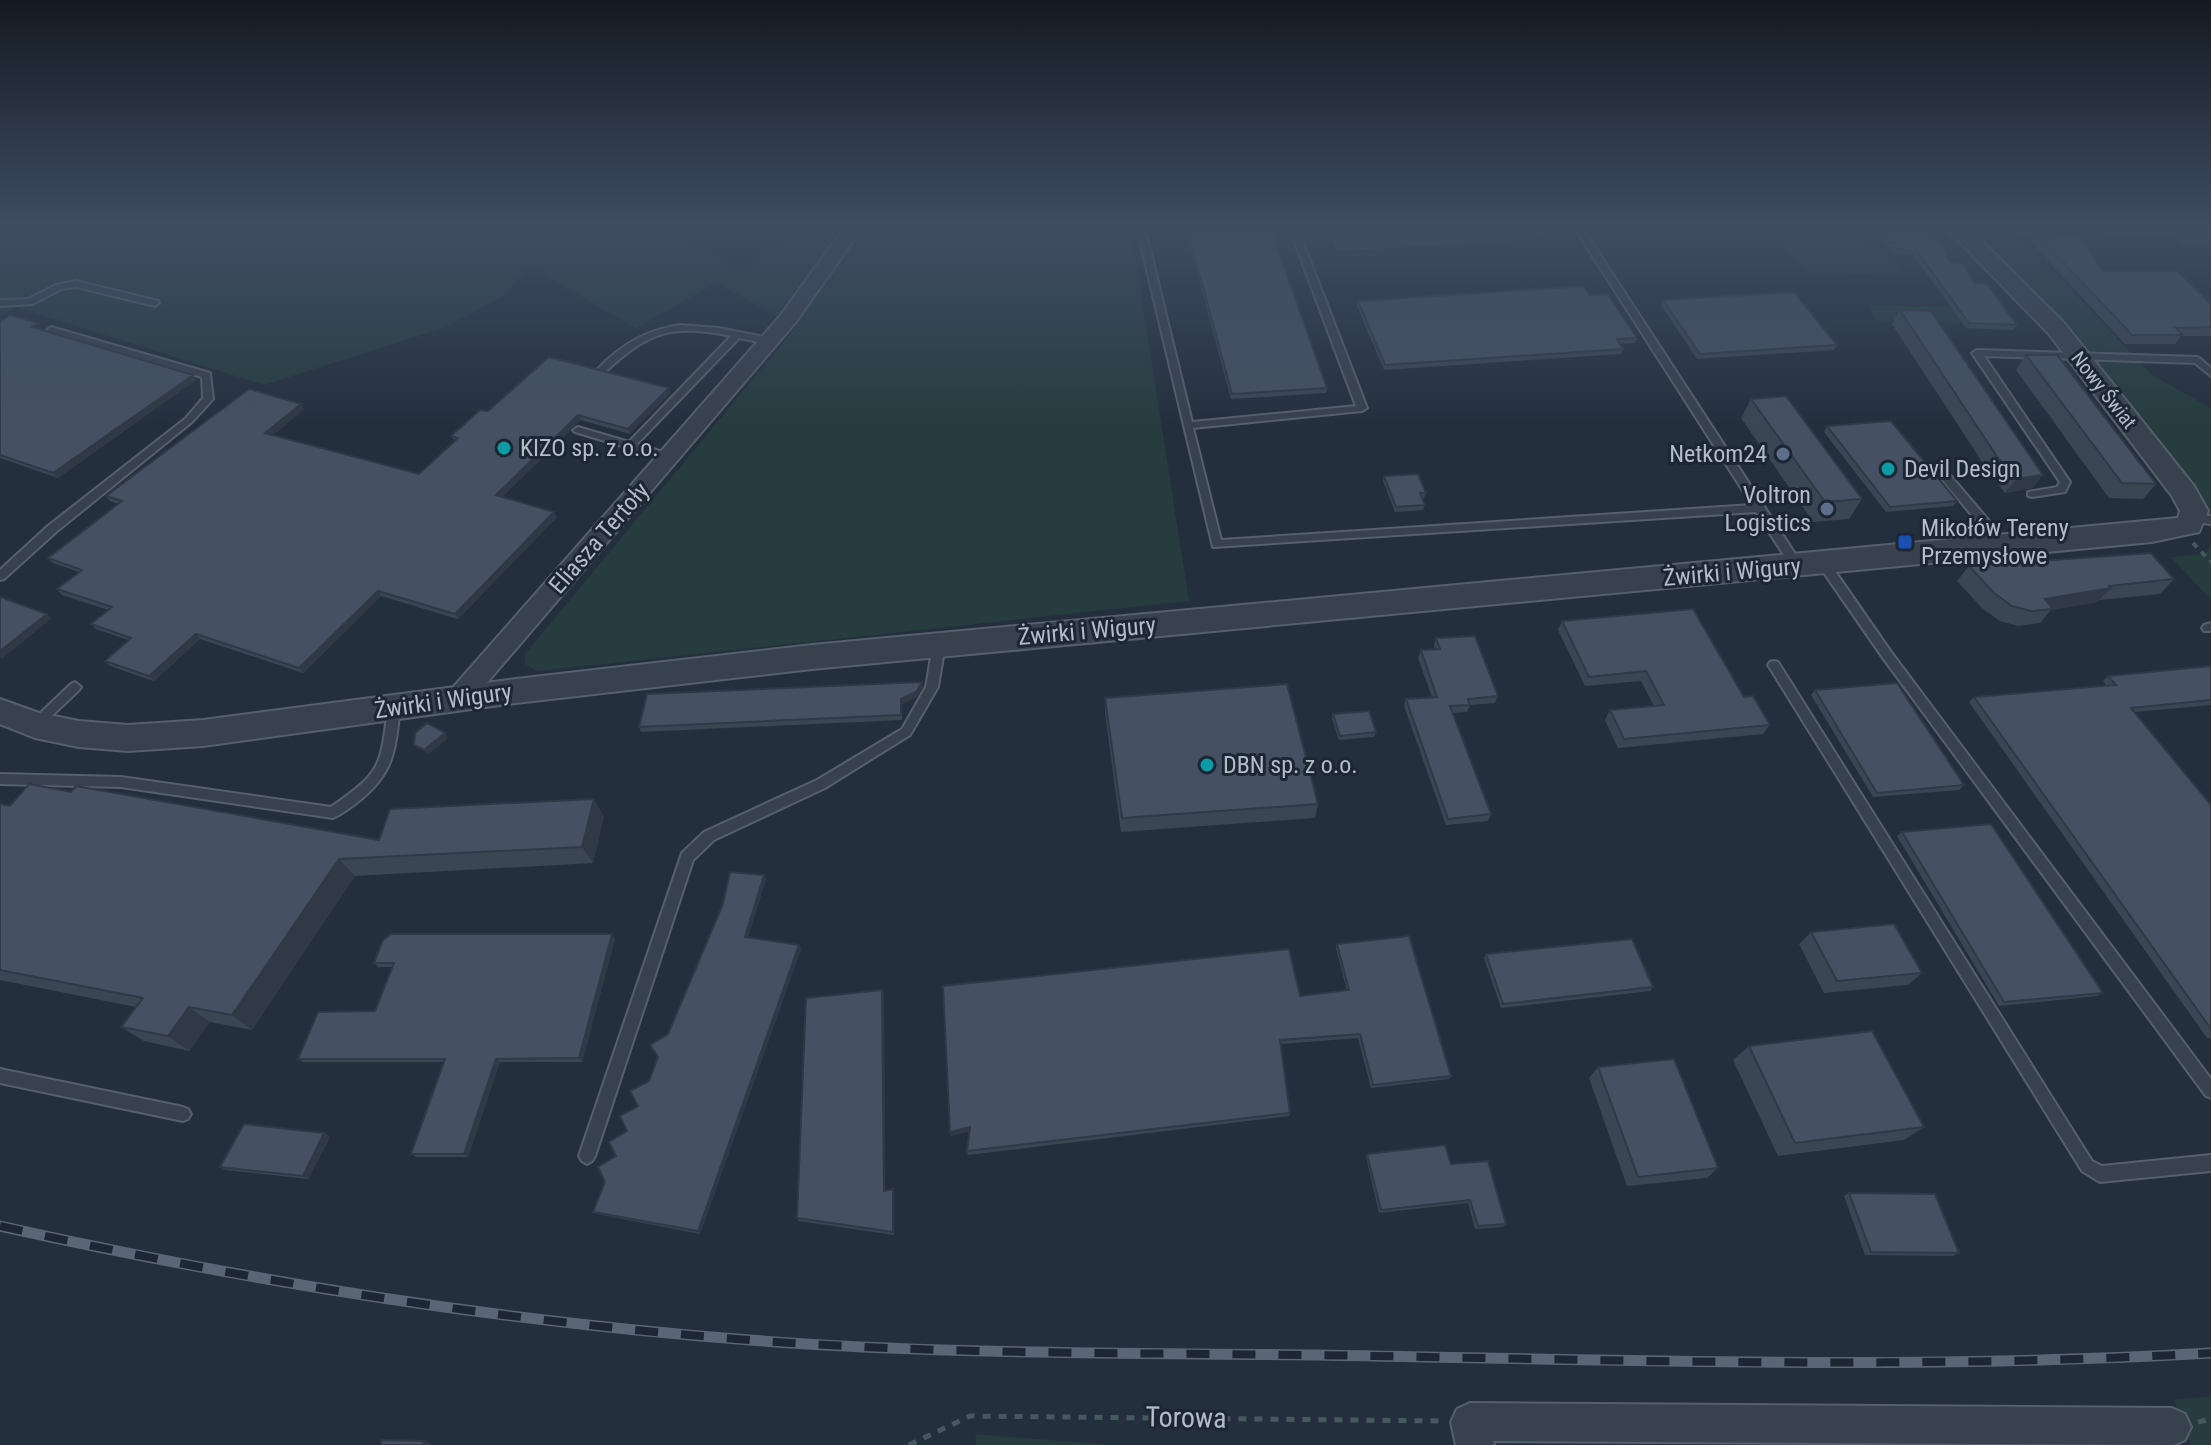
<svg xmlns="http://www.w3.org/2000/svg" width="2211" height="1445" viewBox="0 0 2211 1445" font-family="'Roboto Condensed',sans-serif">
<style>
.green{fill:#263c3f}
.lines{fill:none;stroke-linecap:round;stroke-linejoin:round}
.service-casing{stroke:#565f6c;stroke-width:4}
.minor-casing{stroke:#565f6c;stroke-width:4}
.tertiary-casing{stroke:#565f6c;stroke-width:4}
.path-far1{stroke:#44595c;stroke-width:4;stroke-dasharray:6 6;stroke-linecap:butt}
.path{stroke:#44595c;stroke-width:5;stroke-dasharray:8 8;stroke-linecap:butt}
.service{fill:#38414e;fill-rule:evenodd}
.minor{fill:#38414e;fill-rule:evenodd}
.tertiary{fill:#38414e;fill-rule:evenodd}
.rail-casing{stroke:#5a6575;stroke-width:11}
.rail{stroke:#1d2633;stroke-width:8;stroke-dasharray:23;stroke-linecap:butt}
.wall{fill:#3b4654}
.shaded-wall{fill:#303945}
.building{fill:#455162;stroke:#303945;stroke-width:2}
.culture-dot{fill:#0f9aa8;stroke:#1d2633;stroke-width:3}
.service-dot{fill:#5c6f8a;stroke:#1d2633;stroke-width:3}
.transit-dot{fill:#1a4fb4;stroke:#1d2633;stroke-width:3}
.labels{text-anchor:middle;stroke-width:6;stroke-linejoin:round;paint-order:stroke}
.far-street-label{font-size:20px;fill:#b4bcc9;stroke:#1d2633}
.poi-label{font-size:24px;fill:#b4bcc9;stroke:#1d2633;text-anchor:start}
.street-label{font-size:24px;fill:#b4bcc9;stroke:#1d2633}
.near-street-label{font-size:28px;fill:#b4bcc9;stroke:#1d2633}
</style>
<rect width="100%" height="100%" fill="#242f3e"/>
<path class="green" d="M0,224H658L741,269L815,224H1130L1189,601L538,671L525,664V654L797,326L716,283L636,328L530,267L504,295L449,326L264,385L16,307L0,316Z
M1767,224H1842L1906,272L1810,276Z
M1962,224H2063L2071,236H2015L2045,262L2152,375L2211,408V521L2203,502L2054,318Z
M1869,305L1952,307L1962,323L1877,321Z
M2211,544V600L2171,557L2204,554Z
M2211,1396V1445H2191L2174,1400Z
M975,1434L1112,1445H976Z"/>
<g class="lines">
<defs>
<path id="service" d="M1288,224H1296L1367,408L1362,411L1193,428L1221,540L1752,505L1572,224H1580L1801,563L1802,566L1801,569H1793L1756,512L1213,547L1139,237L1143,235L1147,237L1192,422L1356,406Z
M76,281L158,301L159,303L155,306L76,287L61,289L33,304L0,306V300L28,299L56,285Z
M680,325L719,328L769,338L774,341L769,344L739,338L637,444L673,455V459H665L575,432L573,430L578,427L629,442L731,336C671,324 650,331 605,372L602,373L597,370C620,345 646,330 680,325Z
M51,327L210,373L213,399L192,422L56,532L4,579L0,580V570L48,526L186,418L203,398L202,377L48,332L47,330Z
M1977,350L2198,357L2211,368V376L2195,363L1984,356L2070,482L2065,492L2032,497L2028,496V492L2057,487L2060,482L1972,353Z
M1945,473L1949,474L2007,542L2008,545L2007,548H1999L1941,478V474Z
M2194,514L2211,516V524L2190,521L2189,518Z
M1824,560L1828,561L1891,652L2211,1079V1098L2206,1096L1883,658L1820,567L1819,564Z
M2211,623V631H2204L2202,628L2204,625Z
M939,641L945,645L938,687L910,735L825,788L714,840L693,860L595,1156L592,1161L587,1164L582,1161L579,1156L682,853L704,832L817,780L902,729L926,687L933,645Z
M1774,661L1778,662L2092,1161L2102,1166L2211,1155V1171L2100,1182L2082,1171L1770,668L1768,665L1770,662Z
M75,682L81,687L79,690L41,726H33L31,723L33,720L71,684Z
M394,702L398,704L400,707C395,750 395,772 359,801C351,807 342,814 333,818L121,787L0,784V774L121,777L331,807C381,772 381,767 388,707L390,704Z
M0,1069L183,1107L188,1109L191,1114L188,1119L183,1121L0,1083Z"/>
<path id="minor" d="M847,224H865L795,323L467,706L458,709L449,706L445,699L449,692L781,315Z
M1470,1403L2172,1408L2185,1414L2191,1427L2185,1440L2174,1445L1493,1441L1494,1445H1456L1451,1422L1457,1409Z"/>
<path id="tertiary" d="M1942,224H1965L2065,324L2194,486L2208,511L2199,532L2152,542L812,669L516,703L203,746L128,751L79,747L35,738L0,724V699L39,713L79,721L128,725L203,720L516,679L812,645L2178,518L2180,511L2172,496L2049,334Z"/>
</defs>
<use href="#service" class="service-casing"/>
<use href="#minor" class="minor-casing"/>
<use href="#tertiary" class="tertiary-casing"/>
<path class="path-far1" d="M2193,543L2211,562"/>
<path class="path" d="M2198,1422L2211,1419
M909,1445L970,1416L1444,1421"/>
<use href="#service" class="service"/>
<use href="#minor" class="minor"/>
<use href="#tertiary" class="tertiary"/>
<defs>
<path id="rail" d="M0,1226C247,1281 497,1321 750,1340C957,1356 1166,1352 1374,1356C1654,1361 1932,1369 2211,1353"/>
</defs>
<use href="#rail" class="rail-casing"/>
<use href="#rail" class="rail"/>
</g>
<path class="wall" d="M1184,224H1269L1327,388L1326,393L1231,399Z
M1326,224H1542L1537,239L1337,251Z
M1876,224H1923L1930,238L1950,262L1974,283L2017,325L2013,330L1966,328L1913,255L1896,253L1894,248L1886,247Z
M2082,224H2211V244H2182L2177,238L2087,231Z
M2035,232L2103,271L2211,304V336H2181L2175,344H2125L2030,241Z
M1589,295L1637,338L1635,343L1620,344L1623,349L1621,354L1384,370L1357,306L1358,301Z
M1663,300L1837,345L1834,350L1697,359L1661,305Z
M1900,310L2033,488L2005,493L1988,471L1892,324Z
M0,321L42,328L40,329L193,375L196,380L58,478L0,458Z
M2026,355L2156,484L2143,499L2109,498L2016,370Z
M670,393L630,434L581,420L502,497L557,517L458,619L381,596L303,673L200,639L154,681L110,666L105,661L128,640L96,629L91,624L108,610L62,595L57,589L79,572L53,563L48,558L119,504L110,501L106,496L304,409L273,435L419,474L455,441L451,436L488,411Z
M1751,399L1862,499L1849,519L1813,522L1741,418Z
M1827,426L1957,501L1953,506L1886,512L1824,432Z
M1384,476L1426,493L1424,498H1422L1425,505L1423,510L1395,512L1383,481Z
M1969,566L2174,579L2160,594L2100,600L2097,602L2051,610L2040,623L2018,626L2000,621L1982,608L1957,581Z
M1562,621L1744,697L1770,725L1763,734L1618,748L1605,720L1610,710L1654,706L1641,681L1585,686L1558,630Z
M1436,638L1498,696L1495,703L1470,705L1467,712L1452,713L1491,814L1488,821L1446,825L1404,706L1406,699L1432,697L1418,658L1421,650H1435L1434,646Z
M2211,666V705L2135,712L2211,805V1038H2207L1969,702L1974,697L2106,685L2103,681L2108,676Z
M923,687L917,697L902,704V720L641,732L639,727Z
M1815,690L1964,785L1959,790L1873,797L1811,695Z
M1105,698L1318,804L1315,818L1121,832L1105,713Z
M1333,714L1376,732L1374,737L1339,740L1332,719Z
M71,792L379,840L604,816L593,863L355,876L252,1030L210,1022L189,1051L144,1041L121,1027L136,1007L0,980V804L10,806Z
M1902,832L2103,993L2097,996L1999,1006L1897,836Z
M766,879L748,937L799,945L801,949L700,1234L597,1214L593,1212L668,1034Z
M1811,932L1922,973L1908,985L1824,993L1799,944Z
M612,934L615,939L582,1062H500L468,1157H416L411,1154L444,1062H303L298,1059L375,1011L393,967H378L374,963Z
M1337,944L1451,1076L1449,1079L1371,1088L1358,1038L1281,1044L1290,1113L1289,1116L968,1155L967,1151L969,1131L951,1136L1300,996L1347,991L1336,948Z
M1486,954L1653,987L1650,991L1501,1008L1484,958Z
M884,994L885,1191L893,1189L894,1193V1235L799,1221L797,1218Z
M1749,1046L1924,1127L1904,1140L1778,1156L1733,1060Z
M1598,1067L1718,1168L1707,1178L1627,1186L1589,1078Z
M324,1133L330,1137L308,1179L226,1170L220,1167Z
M1367,1154L1451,1164L1506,1224L1503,1227L1475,1229L1468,1203L1379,1213L1366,1157Z
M1849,1193L1959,1253L1953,1256L1865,1255L1844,1196Z"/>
<path class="shaded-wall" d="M193,375L196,380L58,478L53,473Z
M669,388L670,393L630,434L628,429Z
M301,404L304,409L269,438L265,433Z
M578,415L581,420L499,500L496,495Z
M2043,475L2033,488L2005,493L2016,479Z
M554,512L557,517L458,619L455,614Z
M2111,588L2097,602L2051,610L2053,609L2045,599Z
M378,591L381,596L303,673L299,668Z
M47,614L52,618L2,659L0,657V651Z
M196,634L200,639L154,681L149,676Z
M922,682L923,687L917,697L902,704V720L901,699Z
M445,733L448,738L428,755L424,750Z
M594,799L604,816L593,863L582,847Z
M339,859L355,876L252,1030L232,1015Z
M764,875L766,879L747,941L745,937Z
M612,934L615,939L582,1062L579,1058Z
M799,945L801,949L700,1234L698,1231Z
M882,990L884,994L885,1194L884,1191Z
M189,1007L210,1022L189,1051L168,1036Z
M496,1059L500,1062L468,1157L464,1154Z
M970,1127L971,1131L951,1136L950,1132Z
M324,1133L330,1137L308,1179L303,1176Z
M893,1189L894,1193V1235L893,1232Z
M424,1441L434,1445H423Z"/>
<path class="building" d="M1186,224H1269L1327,388L1232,394Z
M1337,224H1478L1340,232Z
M1881,224H1923L1930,238L1938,239L1950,262L1963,263L1974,283L1987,284L2017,325L1969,323L1916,250L1899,249L1896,243L1889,242Z
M2113,224H2211V236H2189L2183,229Z
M2035,232L2079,235L2103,271H2177L2211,304V327L2176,328L2182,335H2132Z
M1584,286L1589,295L1608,294L1637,338L1617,339L1623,349L1385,365L1358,301Z
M1794,292L1837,345L1700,354L1663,300Z
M1900,310L1931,311L2043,475L2016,479L1998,458Z
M10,315L38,323L32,327L193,375L53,473L0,455V321Z
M2026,355H2057L2156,484L2122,483Z
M549,357L669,388L628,429L578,415L496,495L554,512L455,614L378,591L299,668L196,634L149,676L105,661L131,638L91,624L112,607L57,589L82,570L48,558L122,501L106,496L249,389L301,404L265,433L419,474L458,438L451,436L480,410L488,411Z
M1786,396L1862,499L1825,502L1751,399Z
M1891,421L1957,501L1890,507L1827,426Z
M1418,474L1426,493H1420L1425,505L1396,507L1384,476Z
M2151,553L2174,579L2109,586L2111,588L2045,599L2053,609L2031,611L2012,606L1994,593L1969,566Z
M0,597L47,614L0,651Z
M1693,609L1744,697L1753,696L1770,725L1624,739L1610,710L1664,705L1646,671L1589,677L1562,621Z
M1475,636L1498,696L1468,699L1470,705L1450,706L1491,814L1448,819L1406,699L1437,697L1421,650L1440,649L1436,638Z
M2211,666V700L2131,708L2211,805V1029L1974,697L2116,685L2108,676Z
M922,682L916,692L901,699V715L639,727L647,694Z
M1897,683L1964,785L1877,793L1815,690Z
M1287,684L1318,804L1122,818L1105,698Z
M1369,711L1376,732L1340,736L1333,714Z
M427,723L445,733L424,750L414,745L415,733Z
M29,784L71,792L76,786L379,840L390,809L594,799L582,847L339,859L232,1015L189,1007L168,1036L121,1027L143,998L0,970V804L10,806Z
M1991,824L2103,993L2004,1002L1902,832Z
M730,872L764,875L745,937L799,945L698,1231L593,1212L605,1182L598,1167L616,1156L609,1142L627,1131L620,1116L638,1106L630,1091L649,1081L658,1057L650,1045L668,1034L723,904Z
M1894,924L1922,973L1837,981L1811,932Z
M391,934H612L579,1058L496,1059L464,1154H411L445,1059H298L318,1012L375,1011L394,963H374L383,940Z
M1409,936L1451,1076L1373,1085L1360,1034L1280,1040L1290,1113L967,1151L970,1127L950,1132L943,986L1289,949L1300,996L1349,990L1337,944Z
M1632,939L1653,987L1503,1004L1486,954Z
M882,990L884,1191L893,1189V1232L797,1218L806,998Z
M1872,1031L1924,1127L1795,1143L1749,1046Z
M1674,1059L1718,1168L1638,1177L1598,1067Z
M244,1124L324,1133L303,1176L220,1167Z
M1445,1145L1451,1164L1488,1161L1506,1224L1478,1226L1470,1200L1381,1210L1367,1154Z
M1849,1193L1935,1194L1959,1253L1871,1252Z
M382,1440L424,1441L423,1445H381Z"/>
<linearGradient id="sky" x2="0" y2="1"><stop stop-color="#141a22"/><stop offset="0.53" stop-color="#3f4d63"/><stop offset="1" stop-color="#3f4d63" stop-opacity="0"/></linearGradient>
<rect width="2211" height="426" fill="url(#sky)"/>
<g class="culture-dot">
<circle cx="504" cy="448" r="8"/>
<circle cx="1888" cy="469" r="8"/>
<circle cx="1207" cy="765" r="8"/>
</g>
<g class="service-dot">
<circle cx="1783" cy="454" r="8"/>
<circle cx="1827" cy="509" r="8"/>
</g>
<rect class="transit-dot" x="1897" y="534" width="16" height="16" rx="4"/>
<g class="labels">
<g class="far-street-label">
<text transform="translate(2104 390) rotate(52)" y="7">Nowy Świat</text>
</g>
<g class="poi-label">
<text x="520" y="456">KIZO sp. z o.o.</text>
<text x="1767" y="462" text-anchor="end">Netkom24</text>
<text x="1904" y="477">Devil Design</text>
<text x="1811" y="503" text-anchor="end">Voltron<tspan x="1811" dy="28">Logistics</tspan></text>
<text x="1921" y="536">Mikołów Tereny<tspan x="1921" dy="28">Przemysłowe</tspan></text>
<text x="1223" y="773">DBN sp. z o.o.</text>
</g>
<g class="street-label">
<text transform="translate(599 538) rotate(-49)" y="8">Eliasza Tertoły</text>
<text transform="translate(1732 572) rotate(-5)" y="8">Żwirki i Wigury</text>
<text transform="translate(1087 631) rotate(-5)" y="8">Żwirki i Wigury</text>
<text transform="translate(443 701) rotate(-8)" y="8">Żwirki i Wigury</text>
</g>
<g class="near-street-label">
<text transform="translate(1186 1417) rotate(1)" y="10">Torowa</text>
</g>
</g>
</svg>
